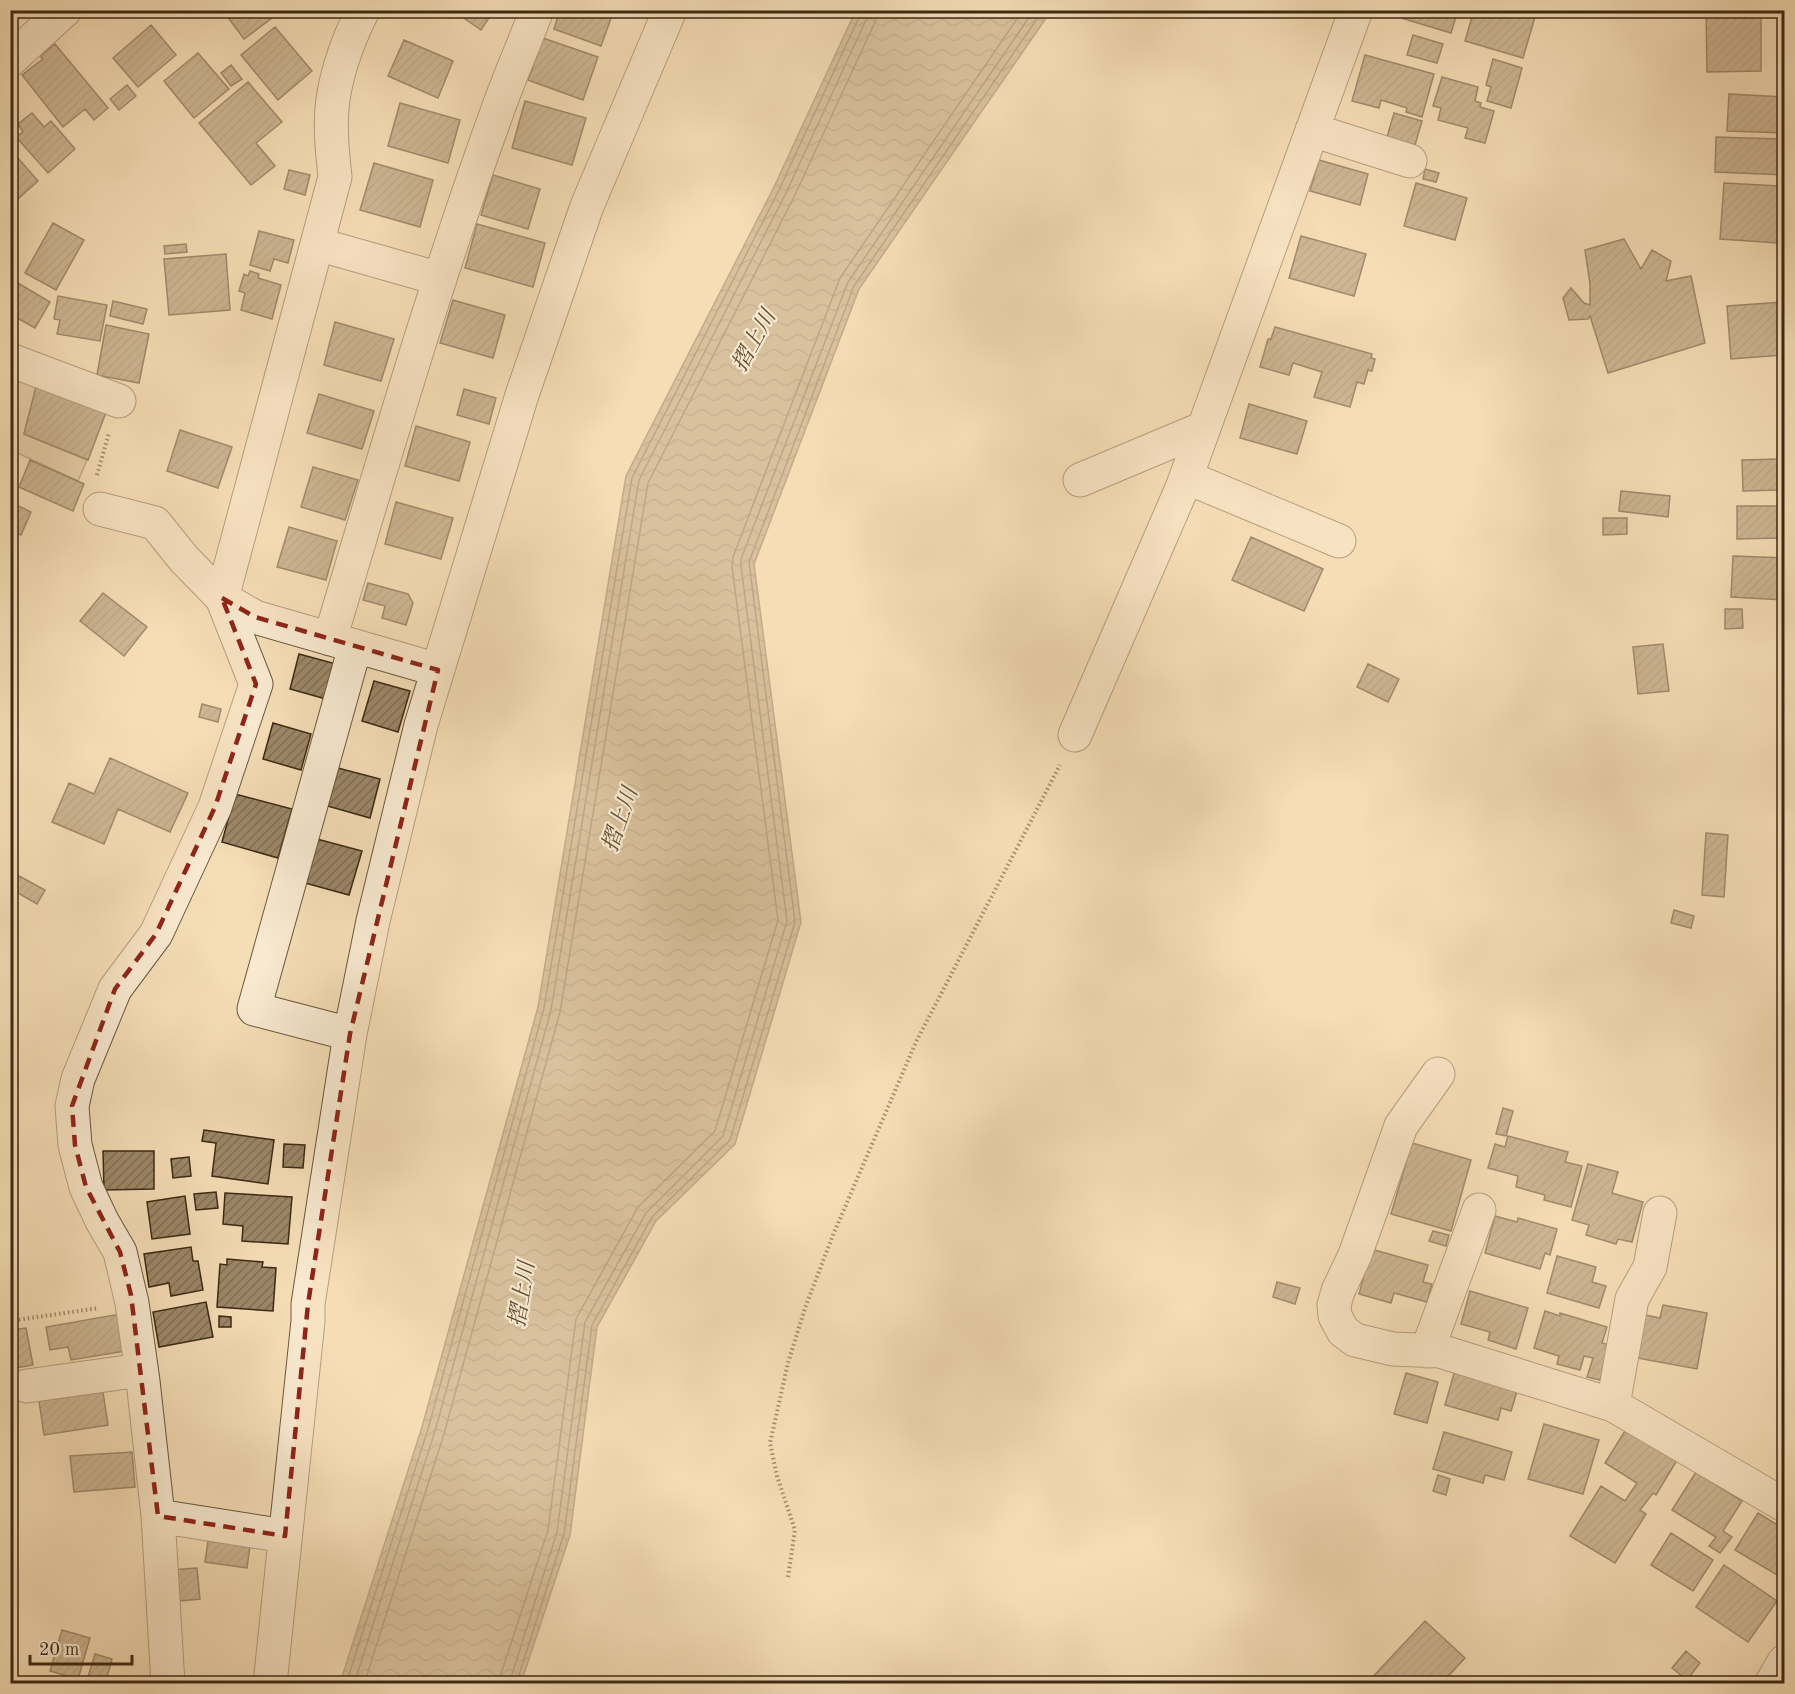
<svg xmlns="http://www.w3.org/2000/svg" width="1795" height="1694" viewBox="0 0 1795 1694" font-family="'Old Standard TT','Noto Serif JP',serif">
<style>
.grass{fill:#d6be9a;stroke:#897456;stroke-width:1.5}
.water{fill:url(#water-waves);stroke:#857054;stroke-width:1.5}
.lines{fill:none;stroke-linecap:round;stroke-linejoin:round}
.shore{stroke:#796449;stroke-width:1.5}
.building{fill:url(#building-hatch);stroke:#3c2913;stroke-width:1.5}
.minor-casing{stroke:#6a563c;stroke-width:35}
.path{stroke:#3c2913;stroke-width:4;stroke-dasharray:1.5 3;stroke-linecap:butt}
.minor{stroke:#f8e9d0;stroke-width:33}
.marked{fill:none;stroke:#8f2418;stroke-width:4.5;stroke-dasharray:12 8;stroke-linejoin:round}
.labels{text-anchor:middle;stroke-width:4.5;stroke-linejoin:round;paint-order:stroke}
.water-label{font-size:22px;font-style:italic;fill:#614d33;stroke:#f8e9d0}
</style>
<defs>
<pattern id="water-waves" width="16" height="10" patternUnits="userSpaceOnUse" patternTransform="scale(1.5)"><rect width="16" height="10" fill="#b6a07f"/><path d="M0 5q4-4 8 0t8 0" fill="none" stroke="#958267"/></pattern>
<pattern id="building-hatch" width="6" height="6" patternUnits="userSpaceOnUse" patternTransform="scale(1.5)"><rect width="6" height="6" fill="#9c8768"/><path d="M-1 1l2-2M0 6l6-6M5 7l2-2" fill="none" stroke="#806e54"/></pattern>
</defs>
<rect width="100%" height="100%" fill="#f5ddb6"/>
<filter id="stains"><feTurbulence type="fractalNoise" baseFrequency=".00333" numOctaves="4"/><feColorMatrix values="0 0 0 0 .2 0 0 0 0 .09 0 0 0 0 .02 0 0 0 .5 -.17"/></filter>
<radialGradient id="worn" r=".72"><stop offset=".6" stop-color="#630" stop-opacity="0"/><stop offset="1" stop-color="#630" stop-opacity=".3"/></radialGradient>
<path class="grass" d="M11,368L38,379L24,434L87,460L78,481L11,450Z"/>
<path class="water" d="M856,10L1051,11L859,289L754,564L801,922L735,1144L656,1221L597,1327L570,1535L521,1683H340L422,1427L538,1007L626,476L774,187Z"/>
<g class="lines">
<path class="shore" d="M346,1684L428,1429L544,1008L632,478L779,190L860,15L861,10
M354,1684L435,1431L551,1010L639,480L786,193L867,18L868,10
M364,1684L444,1434L560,1012L648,483L794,197L875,22L877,10
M499,1684L501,1674L548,1530L576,1319L638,1207L715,1131L778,920L732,567L733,557L840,278L1023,10
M509,1684L557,1532L585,1322L646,1213L723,1136L787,921L741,566V559L848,282L1034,10
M516,1684L564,1534L592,1325L652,1217L730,1140L795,922L749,562L854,286L1043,10"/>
</g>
<path class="building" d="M235,10H267L272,18L244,39L229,19L237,13Z
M301,10H317L310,18Z
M452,10H494L481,30Z
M560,10H614L601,46L554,29Z
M1392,10H1458L1451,33L1391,15Z
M1474,10H1537L1523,58L1465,41Z
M1706,10H1761V71L1707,72Z
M10,13L15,14L10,33Z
M1778,20H1784V60H1778Z
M151,25L176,55L138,87L113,58Z
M275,27L312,71L278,100L241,55Z
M1413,35L1443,44L1437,63L1407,55Z
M543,38L598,57L583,100L528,80Z
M404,40L453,61L438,98L388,76Z
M55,44L108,108L94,120L85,109L63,127L22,75L43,59L40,56Z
M198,53L229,89L194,118L164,81Z
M1365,55L1434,74L1422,117L1406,112L1407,108L1381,100L1379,108L1352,101Z
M1493,59L1522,68L1511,108L1487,101L1491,87L1486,85Z
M231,65L242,79L231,86L221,73Z
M1442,77L1478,87L1475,101L1481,103L1480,107L1494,111L1485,143L1465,138L1468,128L1438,120L1441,108L1433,106Z
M248,82L282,122L256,143L275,166L251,185L199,123Z
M127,85L136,96L119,110L110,99Z
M1729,94L1784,97V133L1727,131Z
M525,101L586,118L572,165L512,148Z
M400,103L460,120L448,163L388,146Z
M32,113L44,127L51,121L75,149L48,173L16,137L23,132L18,124Z
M1394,113L1422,121L1415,145L1387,137Z
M1716,137L1784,139V175L1715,172Z
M10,149L38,181L10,206Z
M1319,160L1368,174L1360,205L1310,191Z
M374,163L433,180L420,227L360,210Z
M1425,169L1439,173L1436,182L1423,179Z
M289,170L310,175L305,195L284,189Z
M493,175L540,189L528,229L481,215Z
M1416,183L1467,198L1455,240L1404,226Z
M1724,183L1781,186L1778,243L1720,239Z
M53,223L84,240L56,290L25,273Z
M477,224L545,243L533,287L465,268Z
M259,231L294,240L288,263L274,259L270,271L250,265Z
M1301,236L1366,254L1354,296L1289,278Z
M1624,239L1641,269L1652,250L1671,261L1666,281L1691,276L1705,343L1608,373L1590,316L1588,319L1569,320L1563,298L1571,288L1584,303L1590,305V284L1585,250Z
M186,244L187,252L165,254L164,246Z
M226,254L230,310L169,315L164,259Z
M250,271L259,274L258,278L281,285L272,319L241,310L245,293L239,291L244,274L248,276Z
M11,279L50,302L35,328L10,314Z
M58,296L107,305L100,341L57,334L60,320L54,319Z
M453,300L505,315L493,358L440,343Z
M113,301L147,309L143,324L110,316Z
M1783,302L1784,355L1731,359L1727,306Z
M335,322L394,339L381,381L324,365Z
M106,325L149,334L139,383L97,375Z
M1275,327L1372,354L1371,358L1375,359L1372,371L1368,370L1364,384L1357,382L1350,407L1314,397L1322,372L1293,363L1289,375L1260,367L1268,339H1271Z
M38,379L108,407L88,460L24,434Z
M464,389L496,398L489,424L457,415Z
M319,394L374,411L362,449L307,433Z
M1249,404L1307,421L1297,454L1240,438Z
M416,426L470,442L459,481L405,466Z
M180,430L232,447L218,488L167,471Z
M1784,459V490L1743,491L1742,460Z
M30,460L84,484L73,511L19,487Z
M313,467L358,480L345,520L301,507Z
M10,470L18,473L10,489Z
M1621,491L1670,496L1668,517L1619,511Z
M10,502L31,512L21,535L10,530Z
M396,502L453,518L441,559L385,544Z
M1737,506H1784V538L1737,539Z
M1603,518H1627V534L1603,535Z
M289,527L337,541L326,580L277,567Z
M1251,537L1323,569L1304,611L1232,580Z
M1733,556L1784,558V600L1731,597Z
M368,583L408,594L413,603L406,625L382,618L385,606L363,600Z
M103,593L147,627L124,656L80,621Z
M1725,609H1742L1743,628L1725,629Z
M1663,644L1669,691L1638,694L1633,647Z
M299,654L336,664L326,699L290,689Z
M1368,664L1399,679L1388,702L1357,687Z
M374,681L410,691L398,732L362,721Z
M202,704L221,709L218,722L199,717Z
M273,723L311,734L301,770L263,759Z
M110,758L188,793L170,832L118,809L104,844L52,822L69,783L94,794Z
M334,767L380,779L370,818L324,805Z
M235,794L292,809L278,858L222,842Z
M1706,833L1728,835L1724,897L1702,895Z
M317,839L362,851L349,895L305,883Z
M19,876L45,890L37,904L11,889Z
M1674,910L1694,916L1691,928L1671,923Z
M1503,1108L1513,1111L1506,1136L1496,1134Z
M204,1130L274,1140L268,1184L212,1176L216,1143L202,1141Z
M1508,1136L1568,1152L1565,1162L1582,1166L1571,1207L1544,1200L1545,1195L1516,1187L1518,1176L1488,1168L1495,1144L1505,1147Z
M1412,1143L1471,1160L1451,1231L1391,1214Z
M284,1144L305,1145L303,1168L283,1167Z
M103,1151H154V1189L104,1190Z
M189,1157L191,1176L173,1178L171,1159Z
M1588,1164L1618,1172L1612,1193L1643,1202L1632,1242L1618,1239L1616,1244L1586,1235L1589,1225L1572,1220Z
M216,1192L218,1208L196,1210L194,1194Z
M225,1193L292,1197L288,1244L242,1241L243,1226L223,1224Z
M185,1196L190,1234L152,1239L147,1202Z
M1495,1216L1517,1222L1518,1218L1557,1229L1550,1255L1545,1253L1540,1269L1485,1253Z
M1433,1231L1449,1235L1446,1246L1429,1241Z
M191,1247L193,1261H198L203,1290L171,1296L169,1283L149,1287L144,1254Z
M1371,1249L1428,1265L1423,1282L1432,1284L1427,1302L1394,1293L1391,1303L1359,1294Z
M1557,1256L1596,1267L1592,1282L1606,1286L1599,1308L1547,1293Z
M227,1259L263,1262L262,1267L276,1268L273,1311L217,1307L220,1264L227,1265Z
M1277,1282L1300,1288L1295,1304L1273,1297Z
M1470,1291L1528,1308L1516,1349L1488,1340L1490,1332L1461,1324Z
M206,1302L213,1337L159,1347L153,1312Z
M1663,1305L1707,1313L1697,1369L1637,1358L1645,1315L1660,1318Z
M1545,1311L1560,1316V1313L1607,1327L1602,1343L1610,1345L1600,1380L1587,1377L1593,1358L1584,1356L1580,1370L1557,1364L1559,1356L1534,1348Z
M120,1314L126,1351L71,1360L68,1347L50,1350L46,1327Z
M219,1316L231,1317V1327H219Z
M26,1328L33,1365L10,1369V1330Z
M1455,1370L1518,1388L1511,1411L1501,1408L1498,1420L1445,1405Z
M1406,1373L1438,1382L1427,1423L1394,1414Z
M103,1392L108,1425L44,1435L39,1401Z
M1544,1424L1599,1440L1583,1494L1528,1479Z
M1628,1426L1679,1457L1656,1495L1653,1493L1640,1510L1646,1514L1615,1563L1570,1536L1601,1486L1625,1501L1637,1483L1605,1463Z
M1444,1432L1512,1452L1504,1480L1485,1475L1483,1483L1433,1469Z
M132,1452L135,1487L74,1492L70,1456Z
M1696,1472L1742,1501L1723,1531L1732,1537L1720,1553L1709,1546L1716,1537L1672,1510Z
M1438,1475L1450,1479L1446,1495L1433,1491Z
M1758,1513L1784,1529V1579L1735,1550Z
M1671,1533L1713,1560L1693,1591L1651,1565Z
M208,1541L250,1546L247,1568L205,1562Z
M1724,1565L1777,1601L1748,1642L1696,1607Z
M197,1568L200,1599L171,1602L169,1570Z
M1425,1621L1465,1658L1441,1684H1366Z
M62,1630L90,1638L78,1679L50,1671Z
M1686,1651L1700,1663L1687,1680L1672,1668Z
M95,1654L112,1659L105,1684H86Z
M1583,1678L1590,1684H1578Z"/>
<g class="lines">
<defs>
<path id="minor" d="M10,60L65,10
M1312,130L1410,161
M317,244L440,279
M10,360L119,401
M1186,477L1339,541
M1080,480L1204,428
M100,509L155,523L184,559L222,598L255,617L438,670
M330,639C383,462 434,285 497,112C509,78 524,44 537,10
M1075,735L1182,488L1356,10
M350,1034L254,1009L355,647
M1438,1074L1401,1126L1355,1255L1338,1291L1334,1305L1335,1316L1343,1331L1355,1340L1393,1349L1440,1351L1613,1405L1784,1505
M1427,1351L1479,1210
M27,1386L141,1370
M1613,1405L1632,1299L1650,1267L1660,1213
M158,1516L285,1536
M168,1684L158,1516L143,1381L132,1303L120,1252L102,1221L86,1187L75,1145L72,1106L78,1079L115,989L156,934L215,807L256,684L222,598L335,177C332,150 329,120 334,93C339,65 350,36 363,10
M270,1684L308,1321V1304L350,1034L373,921L421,725L522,395L587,206L670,10
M1771,1684L1784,1662"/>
</defs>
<use href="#minor" class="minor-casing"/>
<path class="path" d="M97,475L109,433
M10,1321L99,1308
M788,1577L795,1530L777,1476L770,1443L788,1363L805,1308L833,1235L916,1042L1060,765"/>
<use href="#minor" class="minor"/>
</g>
<path d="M0 0H1795V1694H0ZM222,598L255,617L438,670L350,1034L308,1304L285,1536L158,1516L131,1295L120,1252L86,1187L75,1145L72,1106L115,989L156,934L215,807L256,684Z" fill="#f5ddb6" fill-opacity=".55" fill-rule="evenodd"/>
<path class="marked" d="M222,598L255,617L438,670L350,1034L308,1304L285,1536L158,1516L131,1295L120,1252L86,1187L75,1145L72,1106L115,989L156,934L215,807L256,684Z"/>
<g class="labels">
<g class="water-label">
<text transform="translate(753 340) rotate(-61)" y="8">摺上川</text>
<text transform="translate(619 819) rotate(-71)" y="8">摺上川</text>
<text transform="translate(521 1294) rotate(-81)" y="8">摺上川</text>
</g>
</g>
<rect width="1795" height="1694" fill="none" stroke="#f5ddb6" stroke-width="36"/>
<rect x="12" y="12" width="1771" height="1670" fill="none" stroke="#3c2913" stroke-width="3"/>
<rect x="18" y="18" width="1759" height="1658" fill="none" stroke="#3c2913" stroke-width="1.5"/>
<path d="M30 1655v9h102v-9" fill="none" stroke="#3c2913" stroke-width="3"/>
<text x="39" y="1655" font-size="18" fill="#3c2913" stroke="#f8e9d0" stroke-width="4.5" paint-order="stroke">20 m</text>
<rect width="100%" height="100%" filter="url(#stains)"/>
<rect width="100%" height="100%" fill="url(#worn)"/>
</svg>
